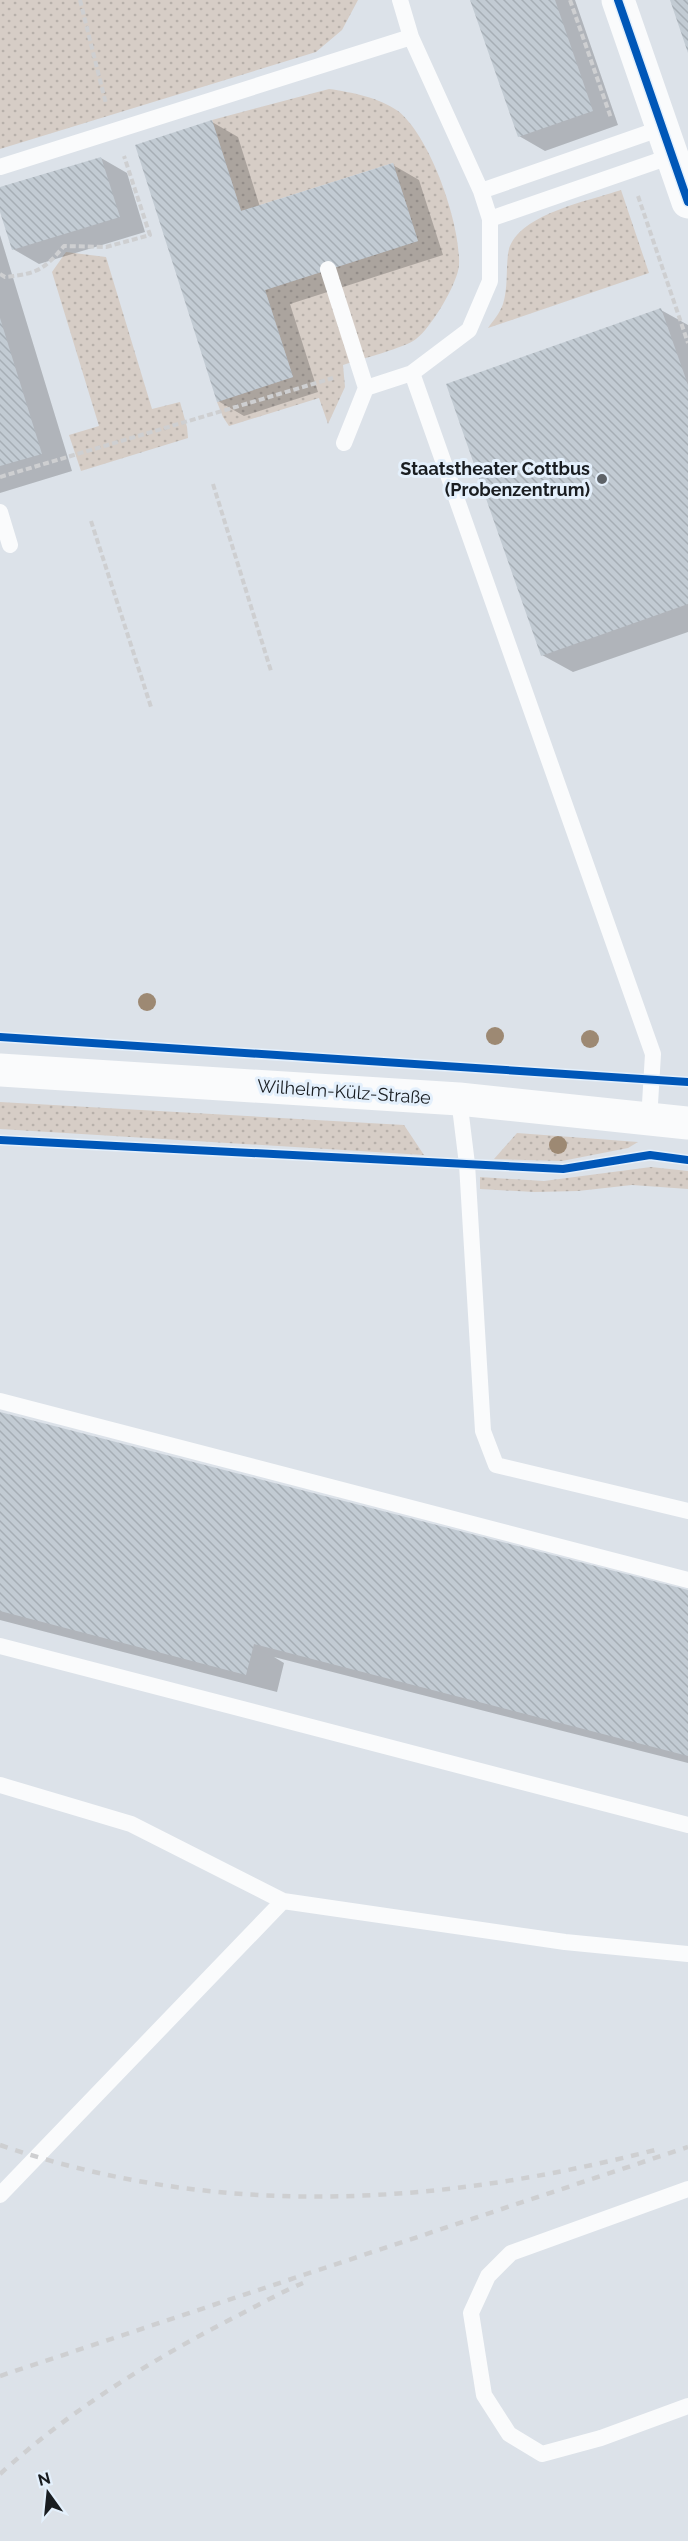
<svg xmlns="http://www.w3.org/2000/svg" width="688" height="2541" viewBox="0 0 688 2541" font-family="Raleway,sans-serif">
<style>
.grass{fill:url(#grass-dots)}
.shadow{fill:#0003}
.building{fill:url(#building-back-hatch)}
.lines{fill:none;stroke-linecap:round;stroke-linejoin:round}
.path{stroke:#cecfd1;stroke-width:4;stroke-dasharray:6 3;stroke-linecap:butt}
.service{stroke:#fafbfc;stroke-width:16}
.minor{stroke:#fafbfc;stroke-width:33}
.secondary{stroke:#fafbfc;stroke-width:33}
.rail{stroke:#cecfd1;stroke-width:4.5;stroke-dasharray:8 8;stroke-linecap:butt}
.cycleway-casing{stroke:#e4f0fc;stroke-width:11}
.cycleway{stroke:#0057b8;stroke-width:8}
.tree{fill:#9d8973}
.poi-dot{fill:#5d6267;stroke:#e4f0fc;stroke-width:2}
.labels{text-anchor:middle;stroke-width:6;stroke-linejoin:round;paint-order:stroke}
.poi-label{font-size:18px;font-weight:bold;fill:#191d21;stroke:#e4f0fc;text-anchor:end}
.street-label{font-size:18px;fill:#191d21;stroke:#e4f0fc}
</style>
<defs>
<pattern id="grass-dots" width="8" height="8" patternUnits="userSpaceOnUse" patternTransform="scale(1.5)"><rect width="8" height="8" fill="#d6cdc6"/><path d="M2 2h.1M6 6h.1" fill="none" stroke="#b7b0aa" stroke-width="1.8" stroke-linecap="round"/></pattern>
<pattern id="building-back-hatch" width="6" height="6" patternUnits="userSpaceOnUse" patternTransform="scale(1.5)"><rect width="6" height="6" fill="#c2cbd3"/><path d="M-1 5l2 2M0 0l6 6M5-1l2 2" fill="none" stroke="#a6aeb5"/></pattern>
</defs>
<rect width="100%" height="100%" fill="#dce2e9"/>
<path class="grass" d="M0,0H358L342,30L316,52L0,149Z
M329,89C351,92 380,98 398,111C430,136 461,224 459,265C458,283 431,328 416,339C407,347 358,360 343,365L345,387L328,424L319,398L229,426L223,417L217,402L293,377L265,290L418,241L393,163L241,211L212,120Z
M621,190L649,273L488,328C493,321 500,313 503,304C508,288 506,271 508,254C513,215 589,201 621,190Z
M66,252L106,257L152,409L180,402L187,427L188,438L81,471L69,435L99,426L52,272Z
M0,1102L404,1125L424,1155L0,1129Z
M517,1133L638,1142L628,1148L562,1161L494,1159Z
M651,1167L688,1171V1189L632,1185L578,1191L534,1192L480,1189V1177L544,1181Z"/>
<path class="shadow" d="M472,0H575L618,125L545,151L519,136Z
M212,122L238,137L260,207L393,165L419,180L443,255L290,304L318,392L244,416L218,401Z
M101,158L127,173L145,232L39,264L13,249L0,207V189Z
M0,235L72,471L0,493Z
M661,310L688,325V632L573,672L542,655Z
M0,1414L688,1591V1763L274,1657L284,1663L277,1692L0,1620Z"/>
<path class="building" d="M470,0H555L593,111L518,137Z
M670,0H688V53Z
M212,120L241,211L393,163L418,241L265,290L293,377L217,402L135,145Z
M101,157L120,217L12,250L0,212V187Z
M661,308L688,385V604L541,656L446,384Z
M0,318L42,454L0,466Z
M0,1412L688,1590V1756L254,1644L246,1675L0,1611Z"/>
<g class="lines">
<path class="path" d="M80,0L106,104
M570,0L611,118
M638,196L688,343
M0,274L5,277C36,274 44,270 64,246L106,247L150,235L124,156
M0,477L333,378
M213,484L271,671
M91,521L151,707"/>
<path class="service" d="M0,167L411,37L400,0
M481,191L662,128
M490,219L672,156
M328,269L366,388
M412,373L653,1054L649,1120
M344,443L366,388L412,373L469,330L490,281V219L481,191L411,37
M0,512L10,545
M459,1099L467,1164L483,1431L496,1465L688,1511
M0,1401L688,1580
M0,1646L688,1825
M0,1785L131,1824L283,1901
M688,2189L511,2253L488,2276L471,2313L484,2395L509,2434L542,2454L601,2438L688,2406
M0,2195L283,1901L565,1942L688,1954"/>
<path class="minor" d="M618,0L688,202"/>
<path class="secondary" d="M0,1070L459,1099L688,1123"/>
<path class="rail" d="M0,2145C218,2220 439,2206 659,2149
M0,2376L688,2147
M0,2474C70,2410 153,2359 237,2316C259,2305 281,2292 303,2283"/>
<defs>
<path id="cycleway" d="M618,0L688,202
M0,1037L688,1082
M0,1140L563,1169L650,1155L688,1160"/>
</defs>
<use href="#cycleway" class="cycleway-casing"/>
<use href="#cycleway" class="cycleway"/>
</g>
<g class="tree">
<circle cx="147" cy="1002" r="9"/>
<circle cx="495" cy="1036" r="9"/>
<circle cx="590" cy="1039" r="9"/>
<circle cx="558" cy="1145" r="9"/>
</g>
<circle class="poi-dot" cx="602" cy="479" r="6"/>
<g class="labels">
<g class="poi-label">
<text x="590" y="475">Staatstheater Cottbus<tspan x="590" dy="21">(Probenzentrum)</tspan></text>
</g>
<g class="street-label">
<text transform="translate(344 1092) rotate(4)" y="6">Wilhelm-Külz-Straße</text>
</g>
</g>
<g transform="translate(48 2493) rotate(345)" stroke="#e4f0fc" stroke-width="4.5" paint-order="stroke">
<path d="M0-4.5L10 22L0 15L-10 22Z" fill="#191d21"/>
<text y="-9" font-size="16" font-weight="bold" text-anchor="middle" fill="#191d21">N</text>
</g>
</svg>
